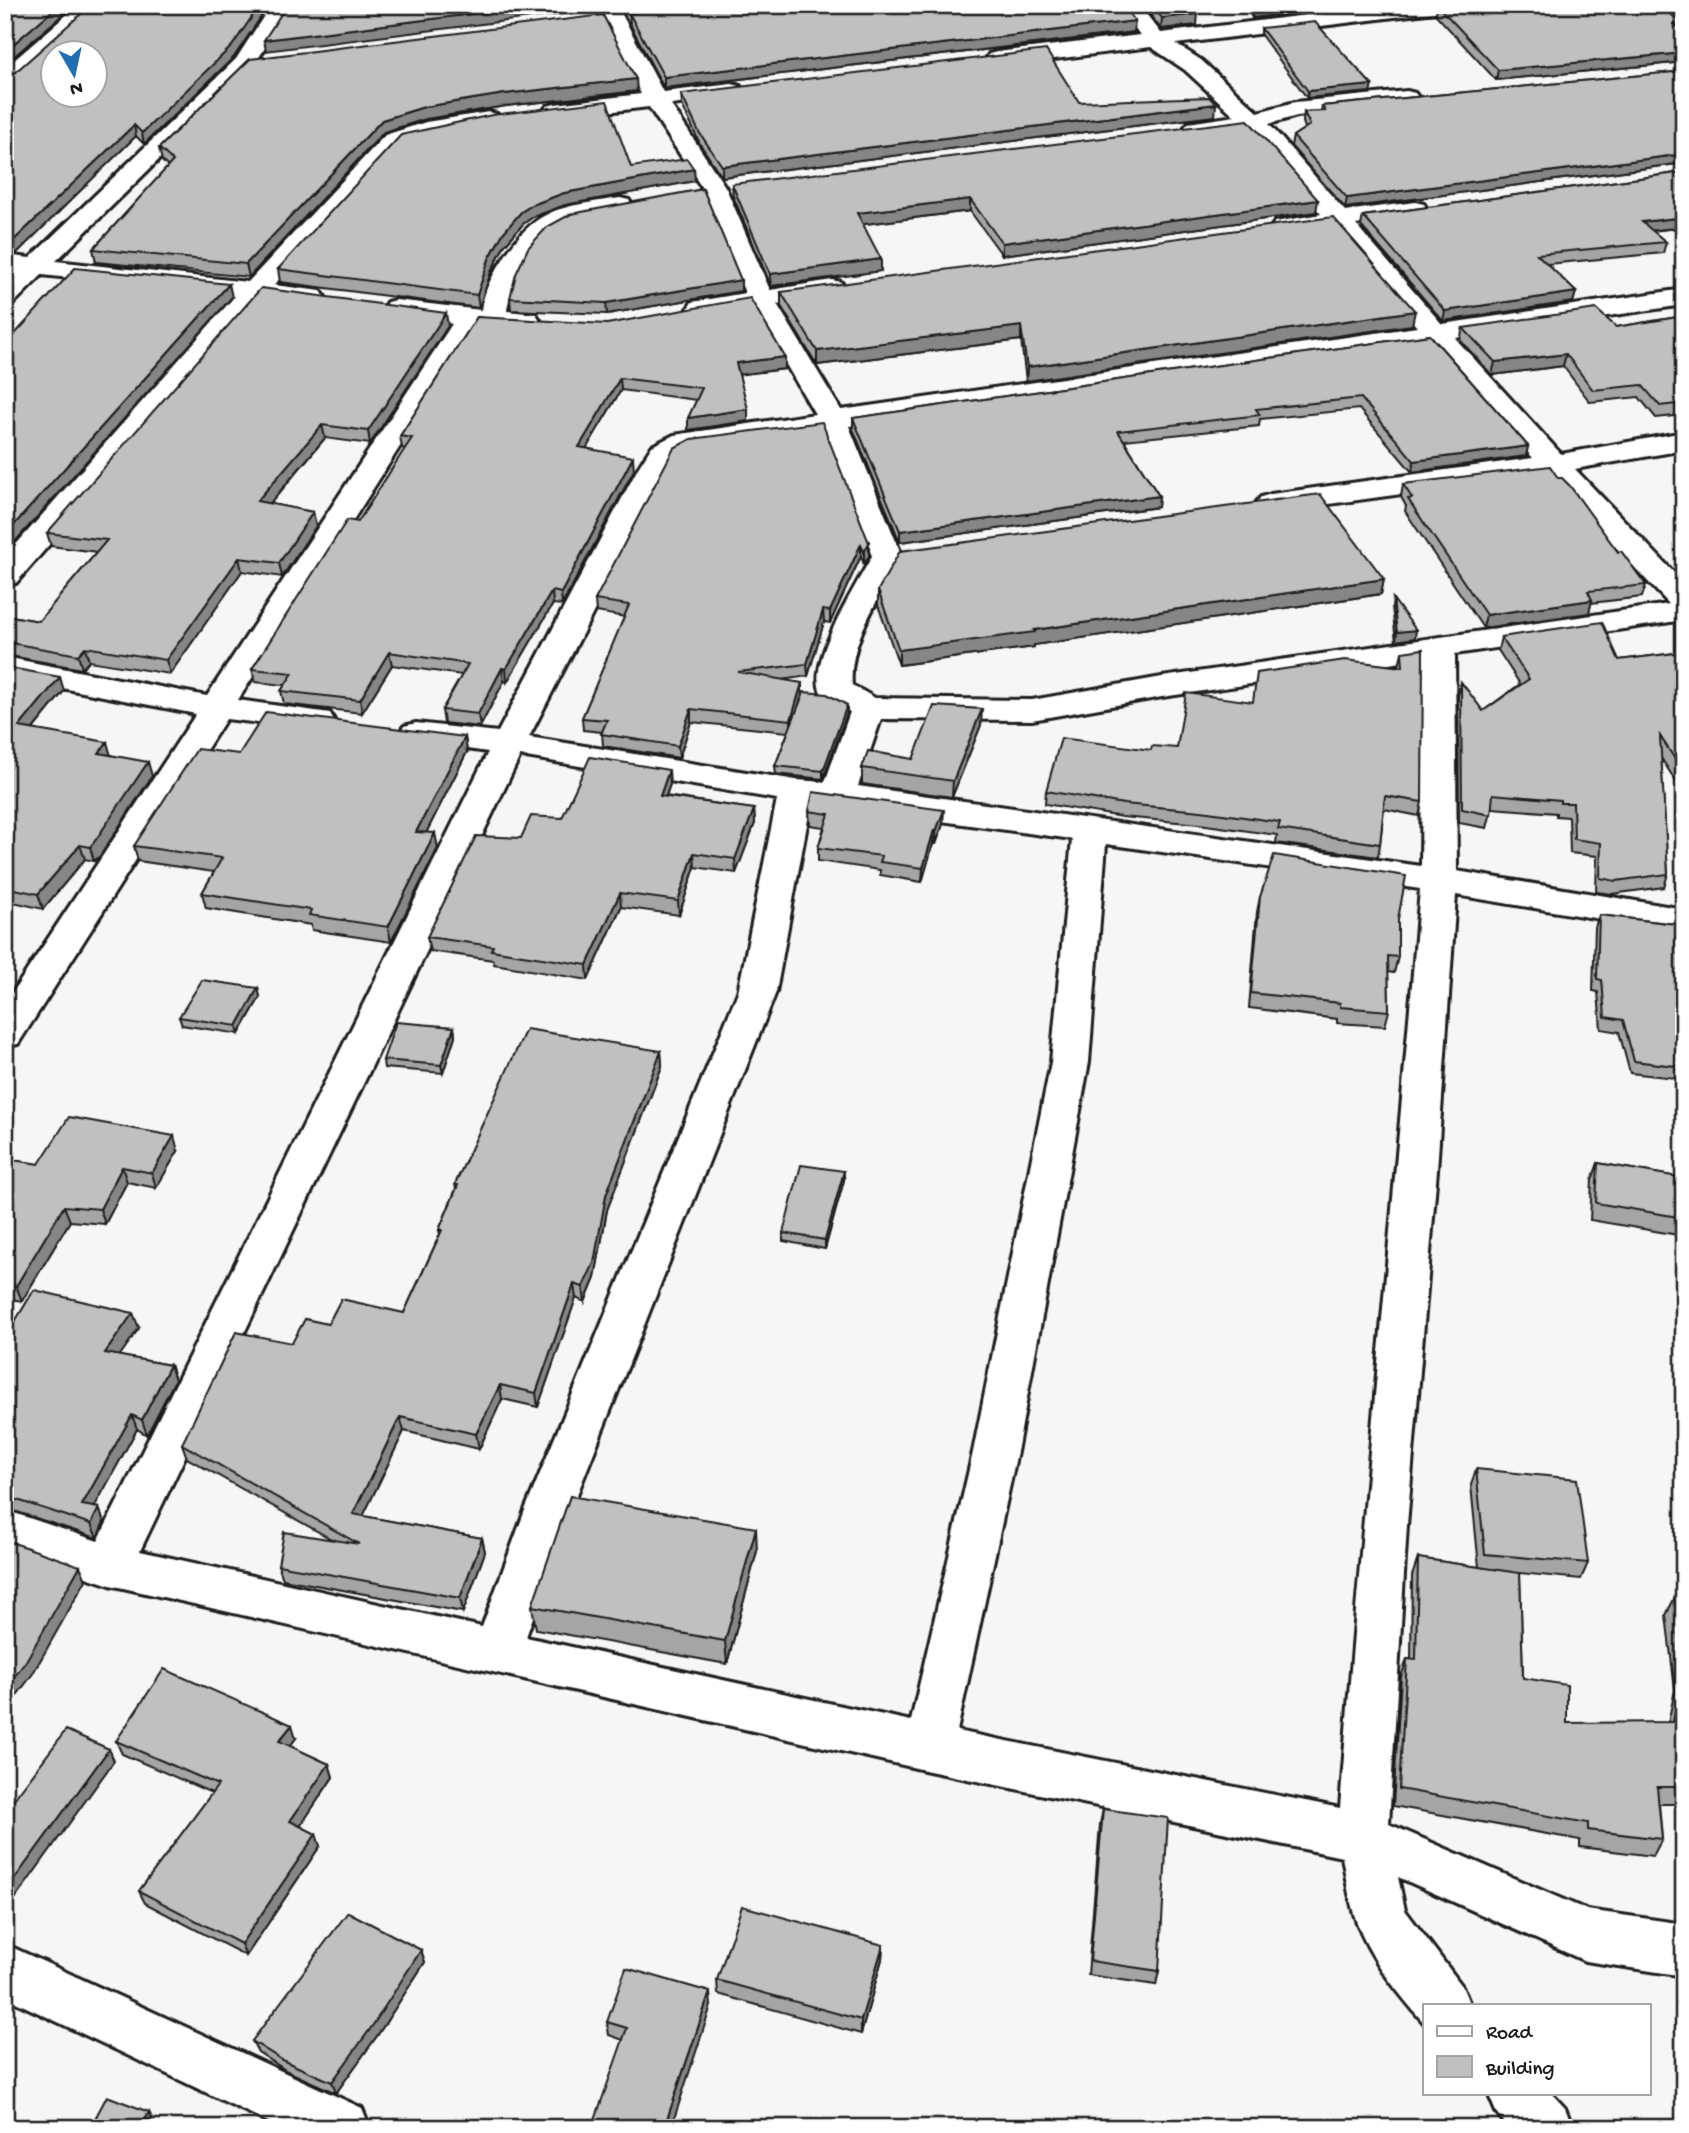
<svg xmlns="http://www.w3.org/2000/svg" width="1689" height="2133" viewBox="0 0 1689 2133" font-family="'Gochi Hand',sans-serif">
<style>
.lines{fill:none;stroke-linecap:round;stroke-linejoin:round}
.street-casing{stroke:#1c1c1c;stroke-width:6}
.street{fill:#fff;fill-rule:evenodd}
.wall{fill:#a5a5a5;stroke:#1c1c1c;stroke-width:2}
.shaded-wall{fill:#868686;stroke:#1c1c1c;stroke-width:2}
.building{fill:#c0c0c0;stroke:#1c1c1c;stroke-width:2;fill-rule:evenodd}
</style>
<rect width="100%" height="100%" fill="#f6f6f6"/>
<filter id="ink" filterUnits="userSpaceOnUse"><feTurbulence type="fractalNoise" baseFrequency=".0143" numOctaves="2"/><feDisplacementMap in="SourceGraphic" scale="14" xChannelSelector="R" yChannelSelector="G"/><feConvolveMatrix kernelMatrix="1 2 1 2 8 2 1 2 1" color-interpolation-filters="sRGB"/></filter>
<g filter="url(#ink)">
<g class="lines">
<defs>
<path id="street" d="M78,5H102L13,85L5,87V68Z
M271,5H293L252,68L56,261L248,282L385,135L426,122L489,112L497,114L501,119L497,124L430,135L401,145L274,285L321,291L325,297L321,303L312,305L261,299L16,583L5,585V557L235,296L42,275L14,303L5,305V282L16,272L5,271V255L30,258L236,59Z
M595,5H617L663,92L732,84L740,86L744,91L740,96L732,98L671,105L726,188L770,290L832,280L841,282L845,288L841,294L777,304L841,410L1417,327L1332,228L1284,235L1275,232L1271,227L1275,222L1321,214L1248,129L1196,135L1188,133L1184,128L1188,123L1235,116L1185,70L1151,47L997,66L989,64L986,59L989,54L997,52L1140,35L1117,5H1139L1161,33L1387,5H1454L1451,10L1443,11L1176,44L1201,60L1258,112L1295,102L1407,91L1415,93L1419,98L1415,103L1407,105L1297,116L1269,124L1345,211L1415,202L1424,204L1427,209L1424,214L1356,225L1442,324L1684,289V305L1455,338L1561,454L1684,432V450L1575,469L1684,583V620L1455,654L1457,871L1684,909V933L1456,895L1437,1170L1407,1525L1389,1824L1587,1910L1684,1924V1976L1585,1961L1398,1877L1405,1910L1462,1986L1470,2005H1425V2024C1399,1994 1369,1958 1356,1920C1349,1900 1346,1877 1342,1857L929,1771L110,1585L5,1550V1510L98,1541L488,752L404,740L399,733L404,726L416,723L498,732L638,468L652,446L674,435L815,414L753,308L701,316L692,314L688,308L692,302L745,293L702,188L649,107L555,118L547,116L543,111L547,106L555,104L641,94ZM1429,342L1533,458L1271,494L1261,497L1256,503L1261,509L1271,512L1547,474L1669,604L1162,677L1032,700L875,698L852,685C848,640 882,595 902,556L849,426ZM823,430L872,556C857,584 809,659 820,690C824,701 841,707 850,712L825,782L796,780L529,737L673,458L691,449ZM1423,659L1421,866L858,786L881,719L1032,720L1162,697ZM520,756L777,799L738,992L525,1510L482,1627L140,1551ZM811,803L1072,839L1051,1062L973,1452L911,1721L526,1637L571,1510L776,992ZM1106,844L1420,889C1395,1196 1363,1502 1340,1808L957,1731L1017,1452L1089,1062Z
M1653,5H1677L1684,11V30L1676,28Z
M620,198L629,200L632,205L629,210C608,215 585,215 565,224C534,237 511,279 507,311L536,314L540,320L536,326L527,328L477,326L238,700L330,713L334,720L330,727L318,730L226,719L18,1044L5,1047V1004L196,714L5,677V657L207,696L452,324L387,314L383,308L387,302L396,300L481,310C483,292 492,276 502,261C535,206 562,207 620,198Z
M5,1944L362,2108L370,2128H281L5,1997Z
M1488,2093H1551L1565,2108L1573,2128H1509L1496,2112Z"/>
</defs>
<use href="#street" class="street-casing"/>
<use href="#street" class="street"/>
</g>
<path class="wall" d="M1143,5H1192L1197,25L1161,29Z
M1246,5H1362L1252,18Z
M1437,5L1677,20L1684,22V62L1496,80L1436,15Z
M629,13L1134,32L664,88L630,24Z
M1261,28L1372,85L1370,92L1307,98L1261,35Z
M234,57L144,144L136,136L16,254L5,253V77Z
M250,59L637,91L506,106L426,119L384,132L249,277L96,262L93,249L168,167L162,161L159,148Z
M1684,71V163L1345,208L1291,146L1293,136L1305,128L1303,122L1304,112L1321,111L1322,106Z
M681,94L1079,102L1215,116L722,177L700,144L682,105Z
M631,167L694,169L695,181L565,205L533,217L523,224L504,246L491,272L479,308L280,282L278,269Z
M1684,172V227L1652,231L1666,242L1663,253L1547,264L1576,292L1573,302L1443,321L1361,226L1363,216Z
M732,184L1316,212L1002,255L970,211L863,224L881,271L771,286L733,196Z
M741,291L607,314L511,310L510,298Z
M781,292L1412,325L1026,381L1021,340L817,365L781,306Z
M1684,316V415L1656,418L1639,397L1590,402L1563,366L1492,375L1460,340L1463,328L1616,327Z
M477,317L785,369L739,374L748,421L688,430V418L697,400L621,390L586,448L634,470L562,605L553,604L507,682L504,681L480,727L444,723L442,710L462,675L392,665L362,713L284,704L281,691L285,685L255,682L252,669L358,522L405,449L402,448L400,436Z
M448,326L370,444L325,438L270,504L313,512L316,526L282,577L242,571L170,674L89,661L82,669L5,655V615L39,621L97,552L51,546L47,533Z
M1430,335L1528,446L1526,456L1412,472L1359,409L1260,419L1259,426L1124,440L1159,496L1158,507L900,542L853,429V418Z
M1558,478L1618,552L1646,585L1642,597L1591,603L1589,613L1483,628L1405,511L1406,506L1401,497L1403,484Z
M869,543V556L864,565L861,556L830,623L824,622L808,676L781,680L802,683V695L847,713L823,779L776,774L775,766L788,732L691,722L679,758L603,746L602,732L583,730L582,718L625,617L596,612L595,600Z
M1384,579L1381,594L1034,645V647L899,665L878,605V590Z
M1393,599L1415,638L1396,641L1392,607Z
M1501,637L1619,660L1684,652V794L1661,758L1668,874L1664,887L1612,894L1596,892L1597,856L1570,853L1569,817L1556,816V813L1492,808L1487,828L1459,823L1458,695L1461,682L1483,711L1520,684L1498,650Z
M1402,652L1422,802L1419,816L1384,809L1380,844L1378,857L1276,843L1277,835L1199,824L1122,817L1045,804L1046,791L1151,750L1177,748L1253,702L1399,666Z
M5,667L64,691L33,729L111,755L152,776L100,856L94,861L85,859L43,909L5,900Z
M981,725L952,797L862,784V768L913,759Z
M465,737L467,752L426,833L438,848L391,942L312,930L311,925L206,908L202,893L214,872L138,861L134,846L239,754Z
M670,784L666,796L754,809L755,823L736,873L695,867L679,915L621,907L588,980L494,964L493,960L430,951L427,937L521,838L562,818Z
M809,811L943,824L936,844H933L922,882L880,875V870L818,861V848L824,827L810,825Z
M1260,897L1398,919V957L1394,973L1388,972L1389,1011L1385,1026L1337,1023V1019L1249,1008L1257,912Z
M1599,915L1684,925V1079L1630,1073L1619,1032L1601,1029L1598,992L1593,991L1595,927Z
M258,988L260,997L239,1034L182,1025L179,1017Z
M454,1027L455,1036L443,1073L384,1068L383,1060Z
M661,1051L662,1066L607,1210L595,1278L585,1302L576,1298L538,1407L502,1399L479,1449L404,1431L363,1516L482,1538L485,1552L463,1612L283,1579L278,1565L331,1539L187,1458L182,1444L292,1343L328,1324L404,1313L440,1234L439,1230L456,1189L455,1184Z
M178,1151L156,1188L127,1182L105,1224L70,1221L22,1301L5,1298V1159L39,1164Z
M1598,1163L1684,1178V1236L1590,1220L1592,1180Z
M844,1180L825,1249L783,1241V1233Z
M139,1328L119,1356L170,1365L175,1380L147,1435L137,1429L94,1507L99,1508L104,1522L97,1538L5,1508V1338Z
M1476,1469L1588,1563L1581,1579L1520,1573L1523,1678L1567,1723H1668L1675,1690L1666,1615L1675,1597L1684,1598V1804H1659L1662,1839L1653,1856L1580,1847V1840L1393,1806L1401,1677L1407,1659H1411L1412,1576L1418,1558L1479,1567L1471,1485Z
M757,1551L727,1664L536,1629L532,1606Z
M296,1738L290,1746L329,1764L333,1777L300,1826L320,1846L246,1956L145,1903L139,1891L212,1793L122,1754L116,1741Z
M1103,1809L1159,1971L1156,1985L1088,1975L1100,1824Z
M883,1945L882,1959L861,2034L718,1994L717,1980Z
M421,1950L425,1962L377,2036L336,2093L287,2071L258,2052L252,2041Z
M711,2006L623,2040L609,2035L607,2022Z"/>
<path class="shaded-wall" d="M59,5H74L5,64V51Z
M260,5H269L234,57L144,144L142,133Z
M544,5H594L595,10L266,51L264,40Z
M1283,5H1362L1252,18L1253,9Z
M1198,14L1197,25L1161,29L1162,18Z
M1135,21L1134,32L664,88V77Z
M1684,53V62L1496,80L1498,70Z
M636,79L637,91L506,106L426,119L384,132L249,277L246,264L382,120L424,107L504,94Z
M1372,85L1370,92L1307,98L1308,91Z
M1216,104L1215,116L722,177V166Z
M134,125L136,136L16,254L12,242Z
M1684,154V163L1345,208L1347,198Z
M694,169L695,181L565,205L533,217L523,224L504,246L491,272L479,308L477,295L489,259L503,233L521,212L532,205L564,193Z
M970,199V211L857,225V213Z
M1318,200L1316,212L1002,255V243Z
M1684,217V227L1640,232L1642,222Z
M881,259V271L771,286L770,274Z
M741,280V291L607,314L606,303Z
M229,284L232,297L5,553V535Z
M1576,292L1573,302L1443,321L1445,311Z
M1415,311L1412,325L1026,381L1027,367Z
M446,313L448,326L370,444L368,431Z
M1021,326V340L817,365V351Z
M1566,354L1563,366L1492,375L1495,362Z
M785,357V369L737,375L736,363Z
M620,378L621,390L580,459L579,447Z
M748,409V421L688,430V418Z
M322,425L325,438L260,515L257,501Z
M1528,446L1526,456L1412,472L1414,461Z
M633,457L634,470L562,605L561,593Z
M1159,496L1158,507L900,542V531Z
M313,512L316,526L282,577L279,563Z
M869,543V556L864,565V552Z
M861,544V556L830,623V611Z
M239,558L242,571L170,674L166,660Z
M1384,579L1381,594L1034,645V647L899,665V650Z
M552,591L553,604L507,682L506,669Z
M1592,600L1589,613L1483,628L1486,615Z
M823,610L824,622L808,676L807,664Z
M1416,630L1415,638L1396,641L1397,632Z
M85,647L89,661L82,669L78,655Z
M389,652L392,665L362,713L360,700Z
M502,668L504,681L480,727L478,714Z
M60,677L64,691L23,741L19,727Z
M802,683V695L791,732V720Z
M847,705V713L823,779V771Z
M691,709V722L679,758L678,746Z
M982,709L981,725L952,797L953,781Z
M465,737L467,752L419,847L416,832Z
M107,742L111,756L99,753Z
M148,762L152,776L100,856L94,861L90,847Z
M669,770L670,784L661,810L660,796Z
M754,809L755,823L736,873L735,859Z
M944,810L943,824L936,844V831Z
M934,830L933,844L922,882L923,868Z
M435,833L438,848L391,942L388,927Z
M80,845L85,859L43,909L38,894Z
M694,853L695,867L679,915L678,901Z
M620,893L621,907L588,980L587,965Z
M258,988L260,997L239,1034L237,1026Z
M454,1027L455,1036L443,1073L441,1065Z
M661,1051L662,1066L607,1210L595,1278L585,1302L583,1287L606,1195Z
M174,1136L178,1151L156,1188L152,1173Z
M122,1167L127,1182L105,1224L100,1209Z
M844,1171V1180L825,1249V1240Z
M64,1206L70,1221L22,1301L16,1286Z
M574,1284L576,1298L538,1407L536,1393Z
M133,1313L139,1328L111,1368L105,1353Z
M170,1365L175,1380L147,1435L142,1420Z
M500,1385L502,1399L479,1449L476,1434Z
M132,1415L137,1429L88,1519L82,1505Z
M400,1417L404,1431L357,1529L353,1514Z
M99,1508L104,1522L97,1538L91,1524Z
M756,1528L757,1551L727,1664L725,1641Z
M482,1538L485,1552L463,1612L460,1598Z
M80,1566L86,1580L32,1675L6,1710L5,1708V1689Z
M292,1725L296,1738L284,1754L279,1741Z
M109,1749L114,1761L7,1910L5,1907V1892Z
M329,1764L333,1777L295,1834L290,1821Z
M316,1834L320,1846L246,1956L241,1944Z
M883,1945L882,1959L861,2034V2020Z
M421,1950L425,1962L377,2036L336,2093L332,2082Z
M710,1992L711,2006L671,2128H664Z
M149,2112L152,2118L147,2128H140Z"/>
<path class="building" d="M5,5H59L5,51Z
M91,5H260L232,46L142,133L134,125L12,242H5V77L11,76ZM52,52H94V94H52Z
M287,5H544L264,40Z
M690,5H1123L1135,21L664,77L629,13Z
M1152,5H1192L1198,14L1162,18Z
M1252,5H1283L1253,9Z
M1437,5H1662L1677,20L1684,22V23L1674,24L1684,33V53L1498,70Z
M603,15L636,79L504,94L424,107L382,120L246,264L93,249L173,161L159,148L250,59Z
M1315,22L1372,85L1308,91L1261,28Z
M1046,50L1079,102L1209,97L1216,104L722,166L699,132L681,94Z
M1684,71V121H1676L1684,130V154L1347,198L1293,136L1310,125L1304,112L1325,111L1322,106Z
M607,101L631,167L687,159L694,169L564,193L532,205L521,212L503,233L489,259L477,295L278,269L401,135L492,115Z
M1248,120L1318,200L1002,243L970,199L857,213L881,259L770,274L732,184Z
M1684,172V217L1642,222L1666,242L1537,254L1576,292L1445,311L1363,216Z
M703,189L741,280L606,303L510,298L516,274L528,248L547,227L571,214Z
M1333,217L1415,311L1027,367L1021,326L817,351L781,292Z
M75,268L229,284L5,535V345Z
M261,288L446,313L368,431L322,425L257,501L313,512L279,563L239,558L166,660L85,647L78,655L5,642V615L39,621L107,540L47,533Z
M750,298L785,357L736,363L748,409L688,418L702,388L620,378L579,447L633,457L561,593L552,591L506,669L502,668L478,714L442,710L468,664L389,652L360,700L281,691L293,673L252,669L347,520L358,522L402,453L412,438L400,436L477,317L607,324Z
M1596,309L1616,327L1684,316V403L1660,406L1642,385L1593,390L1566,354L1495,362L1463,328Z
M1430,335L1528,446L1414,461L1361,398L1256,409L1260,415L1118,431L1159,496L900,531L853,418Z
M822,422L869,543L864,552L861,544L830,611L823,610L807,664L738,672L802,683L791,720L691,709L678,746L601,734L607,720L582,718L629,605L595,600L674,448L691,439Z
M1550,466L1558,478H1562L1570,486L1618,552L1621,551L1646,585L1588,591L1592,600L1486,615L1408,499L1412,498L1403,484Z
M1320,494L1384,579L1034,630L1035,632L899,650L878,590L900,551Z
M1393,599L1416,630L1397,632Z
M1602,622L1619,660L1684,652V773L1660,736L1668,874L1616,881L1600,878L1601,843L1574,839L1573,803H1560V800L1493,794L1491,815L1462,809L1461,682L1483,711L1529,679L1501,637Z
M1423,649L1422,802L1385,796L1380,844L1278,829L1280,822L1201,811L1124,804L1046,791L1061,738L1151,750L1152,746L1177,748L1186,693L1253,702L1257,673L1345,660L1403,667L1402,652Z
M5,667L60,677L19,727L107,742L99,753L148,762L95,841L90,847L80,845L38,894L5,887Z
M804,692L827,694L847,705L823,771L775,766Z
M934,706L982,709L953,781L862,768L868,751L913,759Z
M266,712L465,737L416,832L435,833L388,927L309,915L311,910L202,893L222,858L134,846L197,749L239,754Z
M590,757L669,770L660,796L754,809L735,859L694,853L678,901L620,893L587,965L491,950L493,946L427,937L476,836L521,838L531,816L562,818Z
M813,792L944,810L936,831L934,830L923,868L880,862L882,856L818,848L829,814L809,811Z
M1274,855L1406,876L1398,919V957L1388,956L1389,1011L1340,1007V1003L1251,993L1260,897Z
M1599,915L1684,925V1067L1634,1061L1623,1020L1605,1017L1602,980L1597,979Z
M202,980L258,988L237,1026L179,1017Z
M396,1022L454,1027L441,1065L383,1060Z
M526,1029L661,1051L606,1195L594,1263L583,1287L574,1284L536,1393L500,1385L476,1434L400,1417L353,1514L482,1538L460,1598L278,1565L284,1532L359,1544L182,1444L236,1332L292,1343L305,1319L328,1324L341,1299L404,1313L442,1230H439L458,1185L455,1184Z
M69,1117L174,1136L152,1173L122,1167L100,1209L64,1206L16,1286L5,1285V1159L39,1164Z
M1598,1163L1684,1178V1218L1596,1203Z
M801,1165L844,1171L825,1240L783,1233Z
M34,1290L133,1313L105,1353L170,1365L142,1420L132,1415L82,1505L99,1508L91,1524L5,1496V1338Z
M1476,1469L1577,1479L1588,1563L1485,1554Z
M570,1496L756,1528L725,1641L532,1606Z
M5,1540L80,1566L26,1661L5,1689Z
M1418,1558L1520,1573L1523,1678L1567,1685V1723L1673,1722L1684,1672V1787H1657L1662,1839L1588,1830V1823L1399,1789L1407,1659L1416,1660Z
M1675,1597L1684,1598V1672Z
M164,1669L292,1725L279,1741L329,1764L290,1821L316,1834L241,1944L139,1891L218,1785L116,1741Z
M66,1730L109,1749L5,1892V1805L8,1807Z
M1103,1809L1168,1818L1159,1971L1090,1961Z
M742,1906L883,1945L861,2020L717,1980Z
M348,1912L421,1950L373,2025L332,2082L282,2060L252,2041Z
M626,1968L710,1992L664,2128H592L627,2028L607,2022Z
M107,2096L149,2112L140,2128H90Z"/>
</g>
<rect width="1689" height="2133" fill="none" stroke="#fff" stroke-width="28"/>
<rect x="14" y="14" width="1661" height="2105" fill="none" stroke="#1c1c1c" stroke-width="2.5" filter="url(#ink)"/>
<rect x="1423" y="2004" width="228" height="91" fill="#ffffff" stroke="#a4a4a4" stroke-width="2"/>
<rect x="1437" y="2026" width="35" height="10" fill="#ffffff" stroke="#a4a4a4" stroke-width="2"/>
<text x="1486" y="2038" font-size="21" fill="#1c1c1c">Road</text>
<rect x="1437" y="2056" width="35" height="21" fill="#c0c0c0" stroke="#a4a4a4" stroke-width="2"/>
<text x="1486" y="2074" font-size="21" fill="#1c1c1c">Building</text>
<g transform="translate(74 74) rotate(171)"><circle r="33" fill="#ffffff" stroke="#a4a4a4" stroke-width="2"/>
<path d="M0-5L12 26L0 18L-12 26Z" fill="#1f6fb2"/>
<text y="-10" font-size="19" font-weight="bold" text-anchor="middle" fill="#1c1c1c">N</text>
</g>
</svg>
